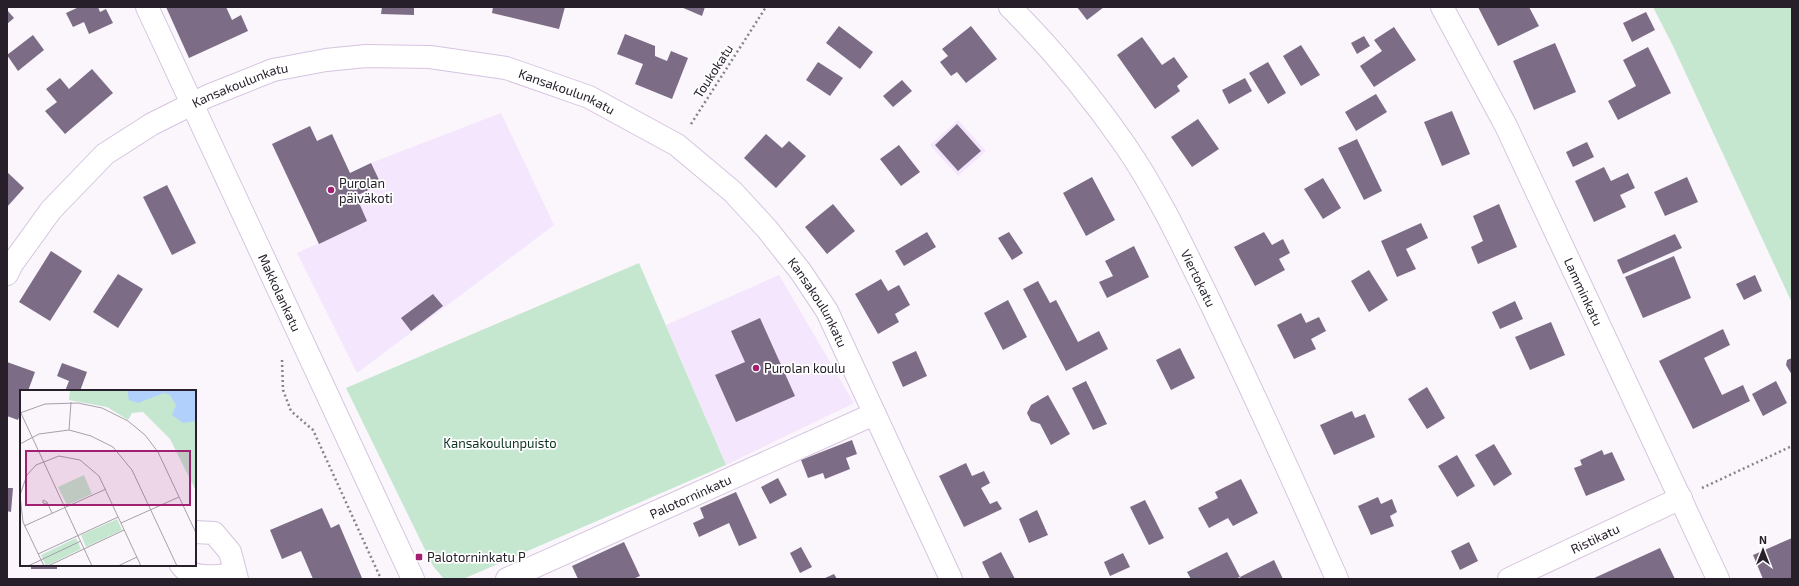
<svg xmlns="http://www.w3.org/2000/svg" width="1799" height="586" viewBox="0 0 1799 586" font-family="'Exo 2',sans-serif">
<style>
.built{fill:#f4e6fc}
.green{fill:#c5e7d0}
.building{fill:#7d6c86}
.lines{fill:none;stroke-linecap:round;stroke-linejoin:round}
.minor-casing{stroke:#d6c4e0;stroke-width:24}
.tertiary-casing{stroke:#d6c4e0;stroke-width:24}
.path{stroke:#87818a;stroke-width:2.5;stroke-dasharray:2 3;stroke-linecap:butt}
.minor{stroke:#fff;stroke-width:22}
.tertiary{stroke:#fff;stroke-width:22}
.poi-dot{fill:#a12071;stroke:#fff;stroke-width:1.5}
.labels{text-anchor:middle;stroke-width:3.5;stroke-linejoin:round;paint-order:stroke}
.street-label{font-size:13px;fill:#27202b;stroke:#fff}
.poi-label{font-size:13px;fill:#27202b;stroke:#fff;text-anchor:start}
.park-label{font-size:13px;fill:#0b331e;stroke:#fff}
.inset-road{fill:none;stroke:#a6a0a8;stroke-width:1}
.view{fill:#a12071;fill-opacity:0.15;stroke:#a12071;stroke-width:2}
.inset-edge{fill:none;stroke:#27202b;stroke-width:2}
</style>
<rect width="100%" height="100%" fill="#faf6fc"/>
<path class="built" d="M501,113L554,225L357,373L297,253L319,243L272,144L310,126L317,141L350,173L371,163Z
M958,120L986,151L958,176L930,145Z
M779,275L854,403L726,465L666,325Z"/>
<path class="green" d="M1653,7H1792V303L1673,46Z
M639,263L726,465L463,579H444L433,566L346,388Z"/>
<path class="building" d="M79,7H98L100,12L106,9L113,23L89,34L84,22L73,27L66,13Z
M166,7H226L232,20L241,15L248,31L189,58Z
M382,7H414V15L381,14Z
M493,7H565L559,29L492,13Z
M681,7H705L702,16Z
M1077,7H1104L1087,20Z
M1478,7H1529L1539,26L1498,46Z
M7,10L14,18L7,24Z
M1646,12L1655,30L1632,42L1623,23Z
M839,26L873,52L860,69L826,43Z
M971,26L997,59L966,83L957,72L951,76L940,62L948,56L942,49Z
M1394,27L1416,60L1374,87L1360,66L1382,51L1374,40Z
M625,34L655,46V56L667,61L671,51L688,58L672,99L635,84L643,64L617,54Z
M33,35L44,50L18,71L7,55Z
M1364,36L1370,46L1357,54L1351,43Z
M1142,37L1162,65L1174,57L1188,77L1177,86L1180,91L1155,109L1117,55Z
M1555,43L1576,92L1534,110L1513,61Z
M1301,45L1320,75L1301,86L1283,56Z
M1648,47L1671,93L1618,120L1608,101L1636,86L1623,60Z
M818,62L843,78L830,96L806,80Z
M1268,62L1286,93L1268,104L1249,73Z
M92,69L113,93L65,134L45,111L57,102L46,89L60,78L69,89Z
M1245,78L1252,91L1229,104L1222,90Z
M902,80L912,91L893,107L883,96Z
M1376,94L1387,112L1356,131L1345,112Z
M1452,111L1470,154L1442,166L1424,122Z
M1198,119L1219,149L1192,167L1171,137Z
M957,124L981,151L958,171L935,145Z
M310,126L317,141L332,134L350,173L371,163L381,184L356,196L367,221L319,244L272,144Z
M766,134L782,148L789,141L806,156L776,188L744,158Z
M1357,139L1382,191L1364,200L1338,148Z
M1587,142L1594,157L1573,167L1566,152Z
M899,145L920,172L901,186L880,159Z
M1604,167L1611,181L1628,173L1635,188L1620,195L1626,207L1594,222L1575,181Z
M7,172L24,188L7,207Z
M1092,177L1115,220L1086,236L1063,193Z
M1687,177L1698,202L1665,216L1654,192Z
M1323,178L1341,208L1323,219L1304,189Z
M167,185L196,243L172,255L143,197Z
M833,204L855,231L827,254L805,227Z
M1499,204L1517,247L1478,264L1471,247L1483,241L1473,216Z
M1421,223L1428,238L1406,249L1416,269L1397,277L1381,241Z
M927,232L936,247L904,266L895,251Z
M1009,232L1023,253L1012,260L998,238Z
M1264,232L1272,245L1283,239L1290,253L1279,259L1285,270L1255,286L1234,247Z
M1675,234L1682,248L1623,274L1617,260Z
M1134,246L1149,277L1107,298L1099,282L1113,276L1105,261Z
M51,251L82,271L50,321L19,302Z
M1674,256L1691,298L1643,318L1625,277Z
M1369,270L1388,300L1369,312L1351,281Z
M118,274L143,289L118,328L93,312Z
M1755,275L1762,291L1744,300L1736,284Z
M881,279L888,291L899,285L910,305L895,314L899,322L878,334L855,294Z
M1038,281L1050,303L1056,300L1078,342L1099,331L1108,349L1066,371L1023,289Z
M433,294L443,306L411,331L401,318Z
M1008,300L1027,337L1003,350L984,313Z
M1515,301L1523,319L1500,329L1492,312Z
M1301,313L1306,323L1319,317L1326,331L1311,339L1316,349L1294,359L1277,325Z
M760,318L795,396L736,422L715,375L745,362L731,331Z
M1551,322L1565,355L1530,370L1515,337Z
M1723,329L1730,345L1704,358L1722,395L1743,385L1750,401L1693,429L1659,361Z
M1180,348L1195,378L1171,390L1156,360Z
M916,351L927,376L903,387L892,362Z
M1792,358V375L1786,365L1787,360Z
M7,362L35,372L28,391H21V412L18,420L7,416Z
M62,363L87,372L80,391H65L69,381L57,376Z
M1086,381L1107,424L1093,430L1072,388Z
M1776,381L1787,403L1763,416L1752,394Z
M1427,387L1445,418L1427,429L1408,399Z
M1048,395L1070,434L1051,445L1040,424L1031,421L1027,413L1031,405Z
M1352,411L1355,418L1365,414L1375,437L1334,455L1320,425Z
M852,440L857,454L846,458L850,469L825,479L823,473L808,478L801,460Z
M1494,444L1512,474L1494,486L1475,455Z
M1602,450L1604,455L1612,452L1625,480L1586,496L1574,468L1582,465L1580,460Z
M1457,455L1475,486L1457,497L1438,466Z
M966,463L972,476L984,471L990,483L981,488L990,504L997,501L1002,509L964,527L939,476Z
M778,478L787,495L770,504L761,487Z
M1241,479L1258,513L1233,526L1228,518L1209,528L1198,508L1218,498L1215,492Z
M7,488H13L11,512L7,511Z
M736,492L757,538L739,546L729,523L699,537L693,523L704,518L700,508Z
M1378,497L1381,504L1392,499L1397,512L1390,516L1394,526L1371,535L1358,506Z
M1145,500L1164,538L1149,545L1130,507Z
M322,508L331,528L339,524L362,578L313,579L301,551L282,559L270,530Z
M1037,510L1048,535L1029,543L1019,519Z
M1792,538V579H1763L1753,555Z
M624,542L640,576L633,579H578L572,566Z
M1469,542L1478,561L1460,570L1451,551Z
M801,547L812,567L800,573L790,553Z
M1660,548L1675,579H1592Z
M1001,552L1015,579H990L982,562Z
M1227,552L1240,577L1235,579H1191L1187,572Z
M1123,553L1130,567L1110,576L1104,562Z
M1274,560L1283,579H1241L1240,577Z
M31,565H57V569H31Z
M834,574L837,579H823Z"/>
<g class="lines">
<defs>
<g id="minor">
<path id="s1" d="M1010,7C1053,50 1091,96 1125,145C1160,196 1185,251 1212,306C1255,397 1297,488 1337,579"/>
<path id="s2" d="M1442,7L1506,126L1718,579"/>
<path id="s3" d="M7,274L12,264L51,210L105,154L152,124L208,96L273,70L326,60L366,56L430,57L506,68L589,97L677,145L733,192L767,229L801,272L827,311L951,579"/>
<path d="M195,532L214,533L230,552L237,579"/>
<path d="M181,565C193,581 218,576 234,574"/>
<path id="s4" d="M507,579L874,414"/>
<path id="s5" d="M1509,579L1681,498"/>
</g>
<g id="tertiary">
<path id="s6" d="M147,7L413,579"/>
</g>
</defs>
<use href="#minor" class="minor-casing"/>
<use href="#tertiary" class="tertiary-casing"/>
<path class="path" d="M691,124L766,7
M282,360L283,390L291,411L313,430L381,579
M1702,488L1792,446"/>
<use href="#minor" class="minor"/>
<use href="#tertiary" class="tertiary"/>
</g>
<g class="poi-dot">
<circle cx="331" cy="190" r="4"/>
<circle cx="756" cy="368" r="4"/>
<rect x="415" y="553" width="8" height="8" rx="2"/>
</g>
<g class="labels">
<g class="street-label">
<text transform="translate(713 71) rotate(-57)" y="5">Toukokatu</text>
<text dy="5" stroke="none"><textPath href="#s3" startOffset="308">Kansakoulunkatu</textPath></text>
<text dy="5" stroke="none"><textPath href="#s3" startOffset="644">Kansakoulunkatu</textPath></text>
<text dy="5" stroke="none"><textPath href="#s1" startOffset="332">Viertokatu</textPath></text>
<text dy="5" stroke="none"><textPath href="#s2" startOffset="318">Lamminkatu</textPath></text>
<text dy="5" stroke="none"><textPath href="#s6" startOffset="315">Makkolankatu</textPath></text>
<text dy="5" stroke="none"><textPath href="#s3" startOffset="980">Kansakoulunkatu</textPath></text>
<text dy="5" stroke="none"><textPath href="#s4" startOffset="201">Palotorninkatu</textPath></text>
<text dy="5" stroke="none"><textPath href="#s5" startOffset="95">Ristikatu</textPath></text>
</g>
<g class="poi-label">
<text x="339" y="188">Purolan<tspan x="339" dy="15">päiväkoti</tspan></text>
<text x="764" y="373">Purolan koulu</text>
<text x="427" y="562">Palotorninkatu P</text>
</g>
<g class="park-label">
<text x="500" y="448">Kansakoulunpuisto</text>
</g>
</g>
<g transform="translate(20 390)">
<rect width="176" height="176" fill="#faf6fc"/>
<path d="M50,0H176V101L150,49L123,22L112,23L108,30L87,17L49,10ZM64,85L72,104L47,115L38,97ZM97,129L102,140L66,157L61,145ZM56,148L61,159L26,176L21,165Z" fill="#c5e7d0"/>
<path d="M107,0H176V31L163,33L152,25L156,15L150,5L144,3L118,13L109,10Z" fill="#b2d0fc"/>
<path class="inset-road" d="M0,21L72,176M0,23L25,14L58,13L82,18L108,31L125,45L138,62L176,143M49,40L51,12M0,54L19,44L49,40L71,46L93,57L112,80L157,176M27,114L23,113V110L27,112L32,123M101,133L159,107M4,136L86,99M18,164L98,127M8,176L61,151M24,176L3,132L0,105L7,85L16,75L39,66L60,70L79,86L121,176M28,176L104,140M98,176L117,167"/>
<path class="view" d="M6,61H170V115H6Z"/>
<rect width="176" height="176" class="inset-edge"/>
</g>
<rect width="1799" height="586" fill="none" stroke="#27202b" stroke-width="16"/>
<g transform="translate(1763 550)" stroke="#ffffff" stroke-width="3" paint-order="stroke">
<path d="M0-3L7 15L0 10L-7 15Z" fill="#27202b"/>
<text y="-6" font-size="11" font-weight="bold" text-anchor="middle" fill="#27202b">N</text>
</g>
</svg>
